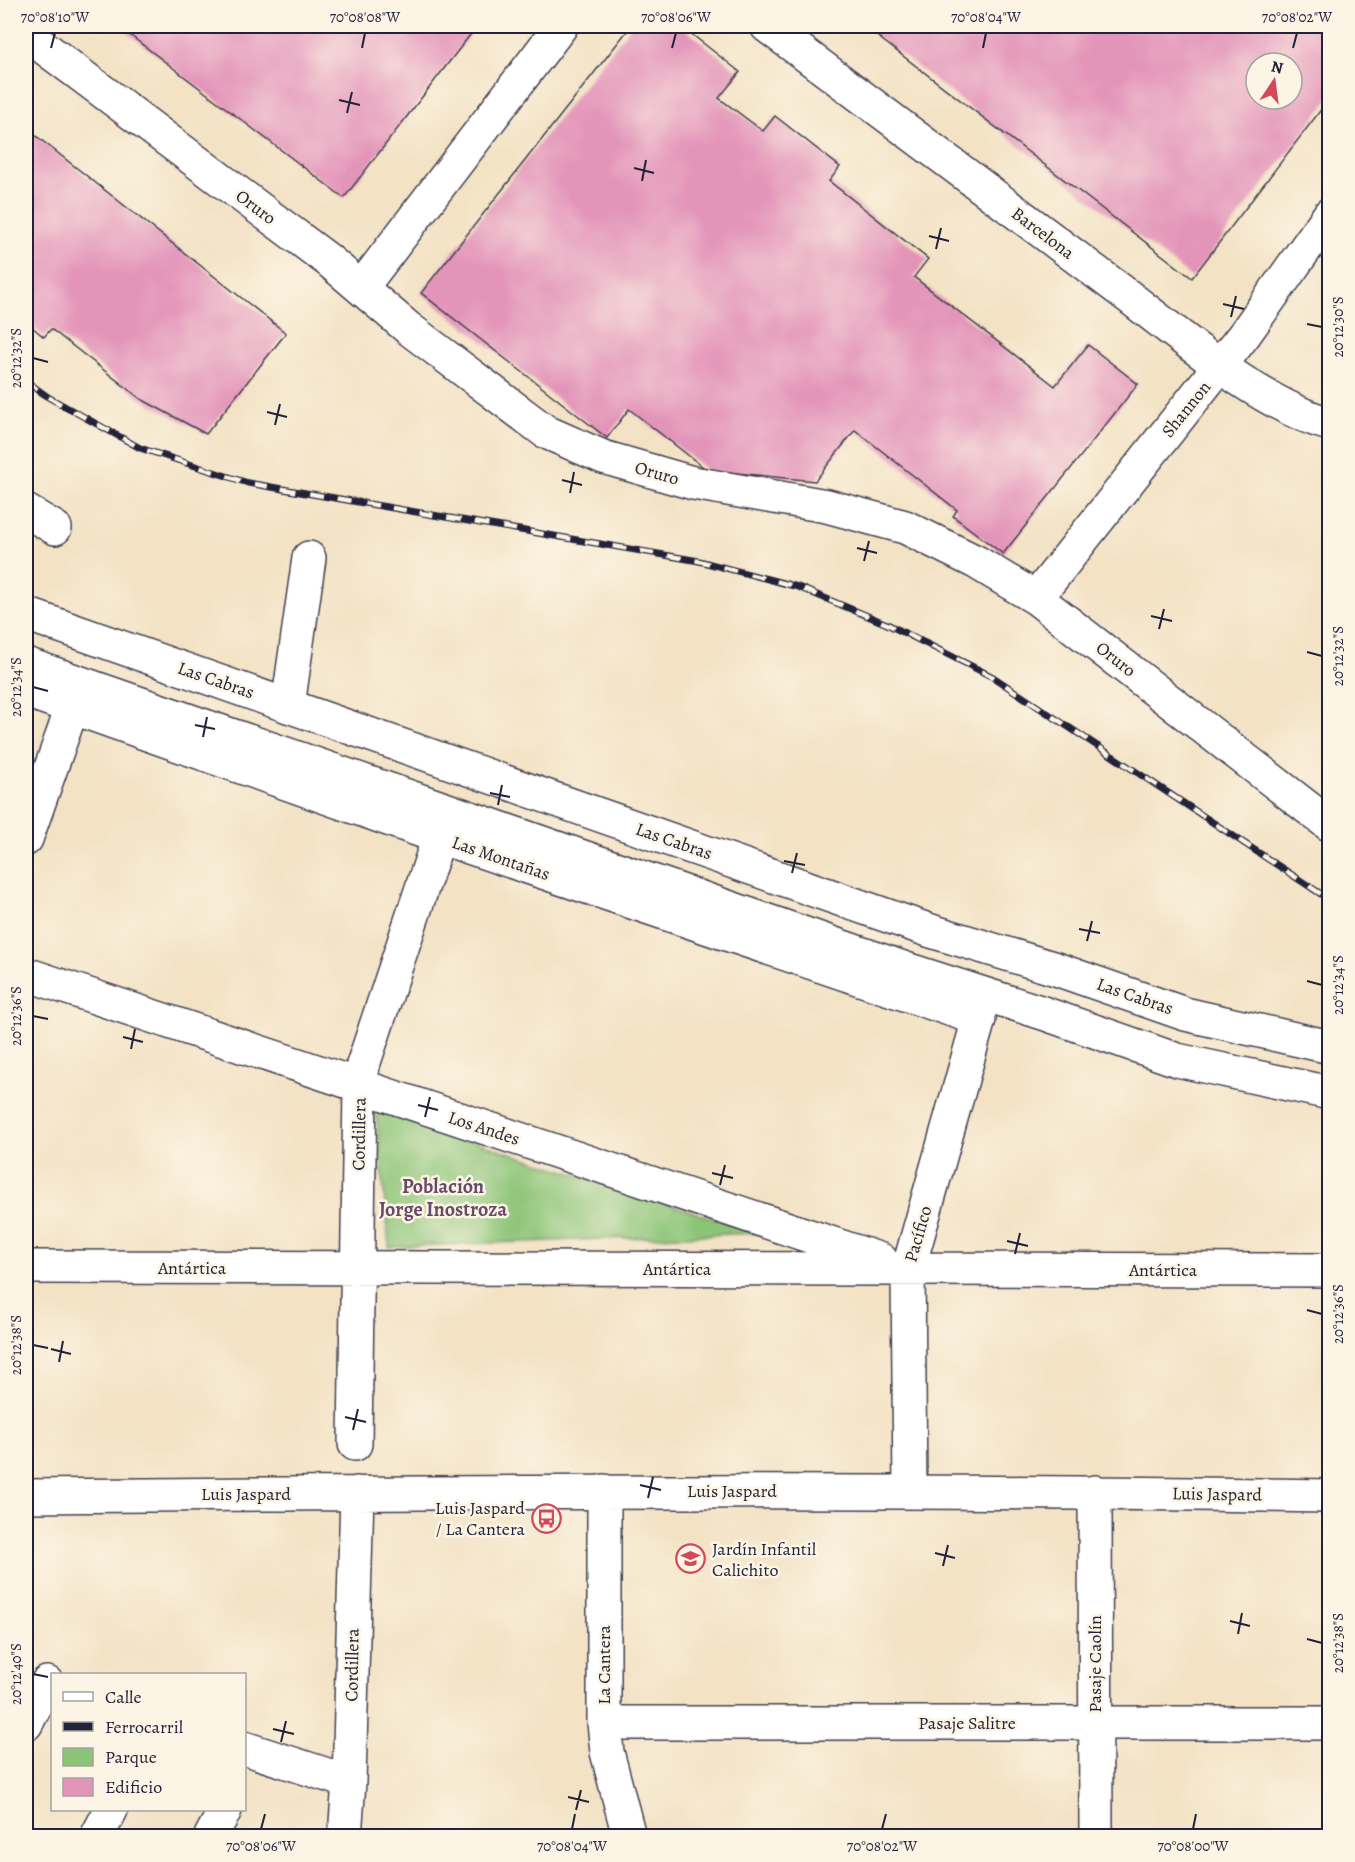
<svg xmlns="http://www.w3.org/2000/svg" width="1355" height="1862" viewBox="0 0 1355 1862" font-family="Alegreya,serif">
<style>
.green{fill:#8cc477;stroke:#577359;stroke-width:1.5}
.building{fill:#e394b9;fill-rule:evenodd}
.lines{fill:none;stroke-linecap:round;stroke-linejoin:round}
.minor-casing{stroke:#413f50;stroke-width:36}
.major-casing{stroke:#413f50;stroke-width:36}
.minor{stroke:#fff;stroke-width:33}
.major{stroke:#fff;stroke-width:33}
.rail-casing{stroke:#22223b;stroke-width:7}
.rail{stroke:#fcf5e5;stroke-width:4.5;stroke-dasharray:14;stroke-linecap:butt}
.ticks{fill:none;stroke:#22223b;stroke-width:2}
.labels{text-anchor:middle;stroke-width:5;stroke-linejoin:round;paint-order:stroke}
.street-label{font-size:18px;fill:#22223b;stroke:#fcf5e5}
.poi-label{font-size:18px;fill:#22223b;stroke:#fcf5e5;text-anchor:end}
.neighbourhood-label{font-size:20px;font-weight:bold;fill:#664a67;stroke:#fcf5e5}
.neatline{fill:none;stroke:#22223b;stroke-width:2}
.ticks-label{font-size:15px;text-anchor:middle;fill:#22223b}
</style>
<rect width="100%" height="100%" fill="#fcf5e5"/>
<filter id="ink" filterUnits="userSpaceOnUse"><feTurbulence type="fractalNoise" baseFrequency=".0167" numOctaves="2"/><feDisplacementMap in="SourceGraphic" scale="12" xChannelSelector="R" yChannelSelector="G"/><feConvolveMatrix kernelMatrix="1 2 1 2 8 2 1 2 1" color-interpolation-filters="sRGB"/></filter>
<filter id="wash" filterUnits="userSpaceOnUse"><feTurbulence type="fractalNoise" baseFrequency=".008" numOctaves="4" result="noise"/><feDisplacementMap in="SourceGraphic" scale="24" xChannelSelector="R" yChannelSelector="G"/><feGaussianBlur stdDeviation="1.35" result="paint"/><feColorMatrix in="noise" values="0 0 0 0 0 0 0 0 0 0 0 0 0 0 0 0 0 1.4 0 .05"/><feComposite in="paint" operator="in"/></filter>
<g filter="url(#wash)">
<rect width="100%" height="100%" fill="#f3e2c4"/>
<path class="green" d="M376,1110L759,1233L389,1247Z"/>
<g id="blocks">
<path class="building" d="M118,26H477L344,198Z
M631,26H681L740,72L719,98L763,131L775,116L840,167L829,181L928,259L914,277L1055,386L1088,345L1138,384L1003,554L953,516L957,510L855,430L815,481L707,470L629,409L607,438L421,293Z
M864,26H1330V98L1192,278ZM1256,63H1292V99H1256Z
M26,128L286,333L206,434L141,399L51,329L44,337L26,322Z"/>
</g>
</g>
<g filter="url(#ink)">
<use href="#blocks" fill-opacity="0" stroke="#413f50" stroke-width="1.5"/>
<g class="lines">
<defs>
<path id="minor" d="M767,26C883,113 1000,200 1116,287C1175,331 1260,406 1330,424
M26,34L328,260L408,328L546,432L603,457L693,483L827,506L905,527L976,562L1036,598L1330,825
M361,288L561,26
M26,511L55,528
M1036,598L1244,335L1330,214
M26,691L439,837L979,1019L908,1270L910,1492
M288,706L309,558
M26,839L72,708
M26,974L881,1260
M26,1267L1330,1270
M355,1444L360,1087L363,1065L439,837
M604,1491V1723L607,1752L629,1836
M1095,1492L1096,1836
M26,1496C460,1492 895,1489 1330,1496
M604,1723H1330
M26,1724L47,1683
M244,1748L349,1782
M97,1836L111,1810
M211,1836L225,1810
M345,1836L349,1782L357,1493"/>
<path id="major" d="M26,614L928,930L1056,969L1185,1014L1330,1047
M26,664L912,971L1043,1013L1177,1060L1330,1093"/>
</defs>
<use href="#minor" class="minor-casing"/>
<use href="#major" class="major-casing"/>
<use href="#minor" class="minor"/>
<use href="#major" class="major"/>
<defs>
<path id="rail" d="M26,381L48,397L140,448L248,483L699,561L798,587L887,624L993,677L1330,900"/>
</defs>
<use href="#rail" class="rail-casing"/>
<use href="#rail" class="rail"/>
</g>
</g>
<path class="ticks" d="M51,48L55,33M362,48L365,33M672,48L676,33M983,48L986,33M1293,48L1297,33M339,100L360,105M347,113L352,92M634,168L654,173M642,181L646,160M929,236L949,241M936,249L941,228M1223,304L1244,309M1231,317L1236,296M1307,324L1322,327M33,358L48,362M267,412L287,417M275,425L280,404M562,480L582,485M570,493L574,472M857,548L877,553M864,561L869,541M1151,616L1172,621M1159,629L1164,609M1307,652L1322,656M33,687L48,691M195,725L215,729M203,737L207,717M490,793L510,797M498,805L502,785M784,861L805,865M792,873L797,853M1079,929L1100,933M1087,941L1092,921M1307,981L1322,985M33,1016L48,1019M123,1037L143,1042M131,1049L135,1029M418,1105L438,1110M425,1117L430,1097M712,1173L733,1178M720,1185L725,1165M1007,1241L1028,1246M1015,1254L1020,1233M1307,1310L1322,1314M33,1345L48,1348M51,1349L71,1354M59,1362L63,1341M345,1417L366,1422M353,1430L358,1409M640,1485L661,1490M648,1498L653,1477M935,1553L955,1558M943,1566L948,1545M1230,1621L1250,1626M1238,1634L1242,1613M1307,1639L1322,1643M33,1674L48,1677M273,1729L294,1734M281,1742L286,1721M568,1797L589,1802M576,1810L581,1790M261,1829L265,1814M572,1829L575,1814M882,1829L886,1814M1193,1829L1196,1814"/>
<defs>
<symbol id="bus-ring" viewBox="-11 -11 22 22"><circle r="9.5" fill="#fcf5e5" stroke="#d1495b" stroke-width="1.5"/><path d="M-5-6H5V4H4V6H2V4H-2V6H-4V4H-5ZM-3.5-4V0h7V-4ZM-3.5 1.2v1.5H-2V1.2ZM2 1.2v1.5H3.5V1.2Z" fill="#d1495b"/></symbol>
<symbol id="school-ring" viewBox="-11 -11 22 22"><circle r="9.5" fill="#fcf5e5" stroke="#d1495b" stroke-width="1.5"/><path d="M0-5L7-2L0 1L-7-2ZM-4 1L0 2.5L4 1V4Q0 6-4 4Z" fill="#d1495b"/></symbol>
</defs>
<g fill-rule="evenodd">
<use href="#bus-ring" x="530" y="1502" width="33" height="33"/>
<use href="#school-ring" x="674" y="1542" width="33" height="33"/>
</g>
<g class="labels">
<g class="street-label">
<text transform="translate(256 207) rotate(37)" y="6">Oruro</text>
<text transform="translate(1043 233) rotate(37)" y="6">Barcelona</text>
<text transform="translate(1186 409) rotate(-51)" y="6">Shannon</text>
<text transform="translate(657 473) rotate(16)" y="6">Oruro</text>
<text transform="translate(1116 659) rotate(38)" y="6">Oruro</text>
<text transform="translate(216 680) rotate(19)" y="6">Las Cabras</text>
<text transform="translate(674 841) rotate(19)" y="6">Las Cabras</text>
<text transform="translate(501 858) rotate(19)" y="6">Las Montañas</text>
<text transform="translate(1135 996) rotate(19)" y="6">Las Cabras</text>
<text transform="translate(484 1128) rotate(18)" y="6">Los Andes</text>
<text transform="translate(359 1134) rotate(-89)" y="6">Cordillera</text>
<text transform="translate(918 1234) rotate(-74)" y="6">Pacífico</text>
<text x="192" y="1274">Antártica</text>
<text x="677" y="1275">Antártica</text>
<text x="1163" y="1276">Antártica</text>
<text x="732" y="1497">Luis Jaspard</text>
<text x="246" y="1500">Luis Jaspard</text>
<text transform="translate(1217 1494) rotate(1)" y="6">Luis Jaspard</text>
<text transform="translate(1095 1664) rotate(-90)" y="6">Pasaje Caolín</text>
<text transform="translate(352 1665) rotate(-89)" y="6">Cordillera</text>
<text transform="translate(604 1665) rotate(-90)" y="6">La Cantera</text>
<text x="967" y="1729">Pasaje Salitre</text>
</g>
<g class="poi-label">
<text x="525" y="1514">Luis Jaspard<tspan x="525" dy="21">/ La Cantera</tspan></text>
<text x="712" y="1555" text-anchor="start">Jardín Infantil<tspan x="712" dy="21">Calichito</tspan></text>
</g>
<g class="neighbourhood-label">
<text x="443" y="1193">Población<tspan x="443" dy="23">Jorge Inostroza</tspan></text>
</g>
</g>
<rect width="1355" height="1862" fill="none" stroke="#fcf5e5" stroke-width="66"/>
<rect x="51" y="1673" width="195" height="138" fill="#fcf5e5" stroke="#a5a1a1" stroke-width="1.5"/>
<rect x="63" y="1692" width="30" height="9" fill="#ffffff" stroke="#a5a1a1" stroke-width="1.5"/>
<text x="105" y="1703" font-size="18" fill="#22223b">Calle</text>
<rect x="63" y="1722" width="30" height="9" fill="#22223b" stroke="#a5a1a1" stroke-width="1.5"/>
<text x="105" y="1733" font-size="18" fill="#22223b">Ferrocarril</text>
<rect x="63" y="1748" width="30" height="18" fill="#8cc477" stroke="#a5a1a1" stroke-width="1.5"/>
<text x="105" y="1763" font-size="18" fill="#22223b">Parque</text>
<rect x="63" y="1778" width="30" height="18" fill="#e394b9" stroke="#a5a1a1" stroke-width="1.5"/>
<text x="105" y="1793" font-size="18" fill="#22223b">Edificio</text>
<g transform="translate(1274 81) rotate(13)"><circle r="28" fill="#fcf5e5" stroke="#a5a1a1" stroke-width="1.5"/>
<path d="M0-4.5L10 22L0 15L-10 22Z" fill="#d1495b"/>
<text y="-9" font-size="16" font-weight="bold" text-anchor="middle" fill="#22223b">N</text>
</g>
<rect x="33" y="33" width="1289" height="1796" class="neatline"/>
<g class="ticks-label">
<text x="55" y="22">70°08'10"W</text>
<text x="365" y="22">70°08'08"W</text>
<text x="676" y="22">70°08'06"W</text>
<text x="986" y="22">70°08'04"W</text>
<text x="1297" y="22">70°08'02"W</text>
<text transform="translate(1338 327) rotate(-90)" y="5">20°12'30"S</text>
<text transform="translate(16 358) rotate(-90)" y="5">20°12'32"S</text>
<text transform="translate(1338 656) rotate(-90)" y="5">20°12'32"S</text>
<text transform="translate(16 687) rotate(-90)" y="5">20°12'34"S</text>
<text transform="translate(1338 985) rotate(-90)" y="5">20°12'34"S</text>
<text transform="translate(16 1016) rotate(-90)" y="5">20°12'36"S</text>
<text transform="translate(1338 1314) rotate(-90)" y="5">20°12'36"S</text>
<text transform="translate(16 1345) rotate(-90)" y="5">20°12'38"S</text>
<text transform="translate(1338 1643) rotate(-90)" y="5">20°12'38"S</text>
<text transform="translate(16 1674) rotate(-90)" y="5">20°12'40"S</text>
<text x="261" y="1851">70°08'06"W</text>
<text x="572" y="1851">70°08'04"W</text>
<text x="882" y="1851">70°08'02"W</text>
<text x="1193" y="1851">70°08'00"W</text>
</g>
</svg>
